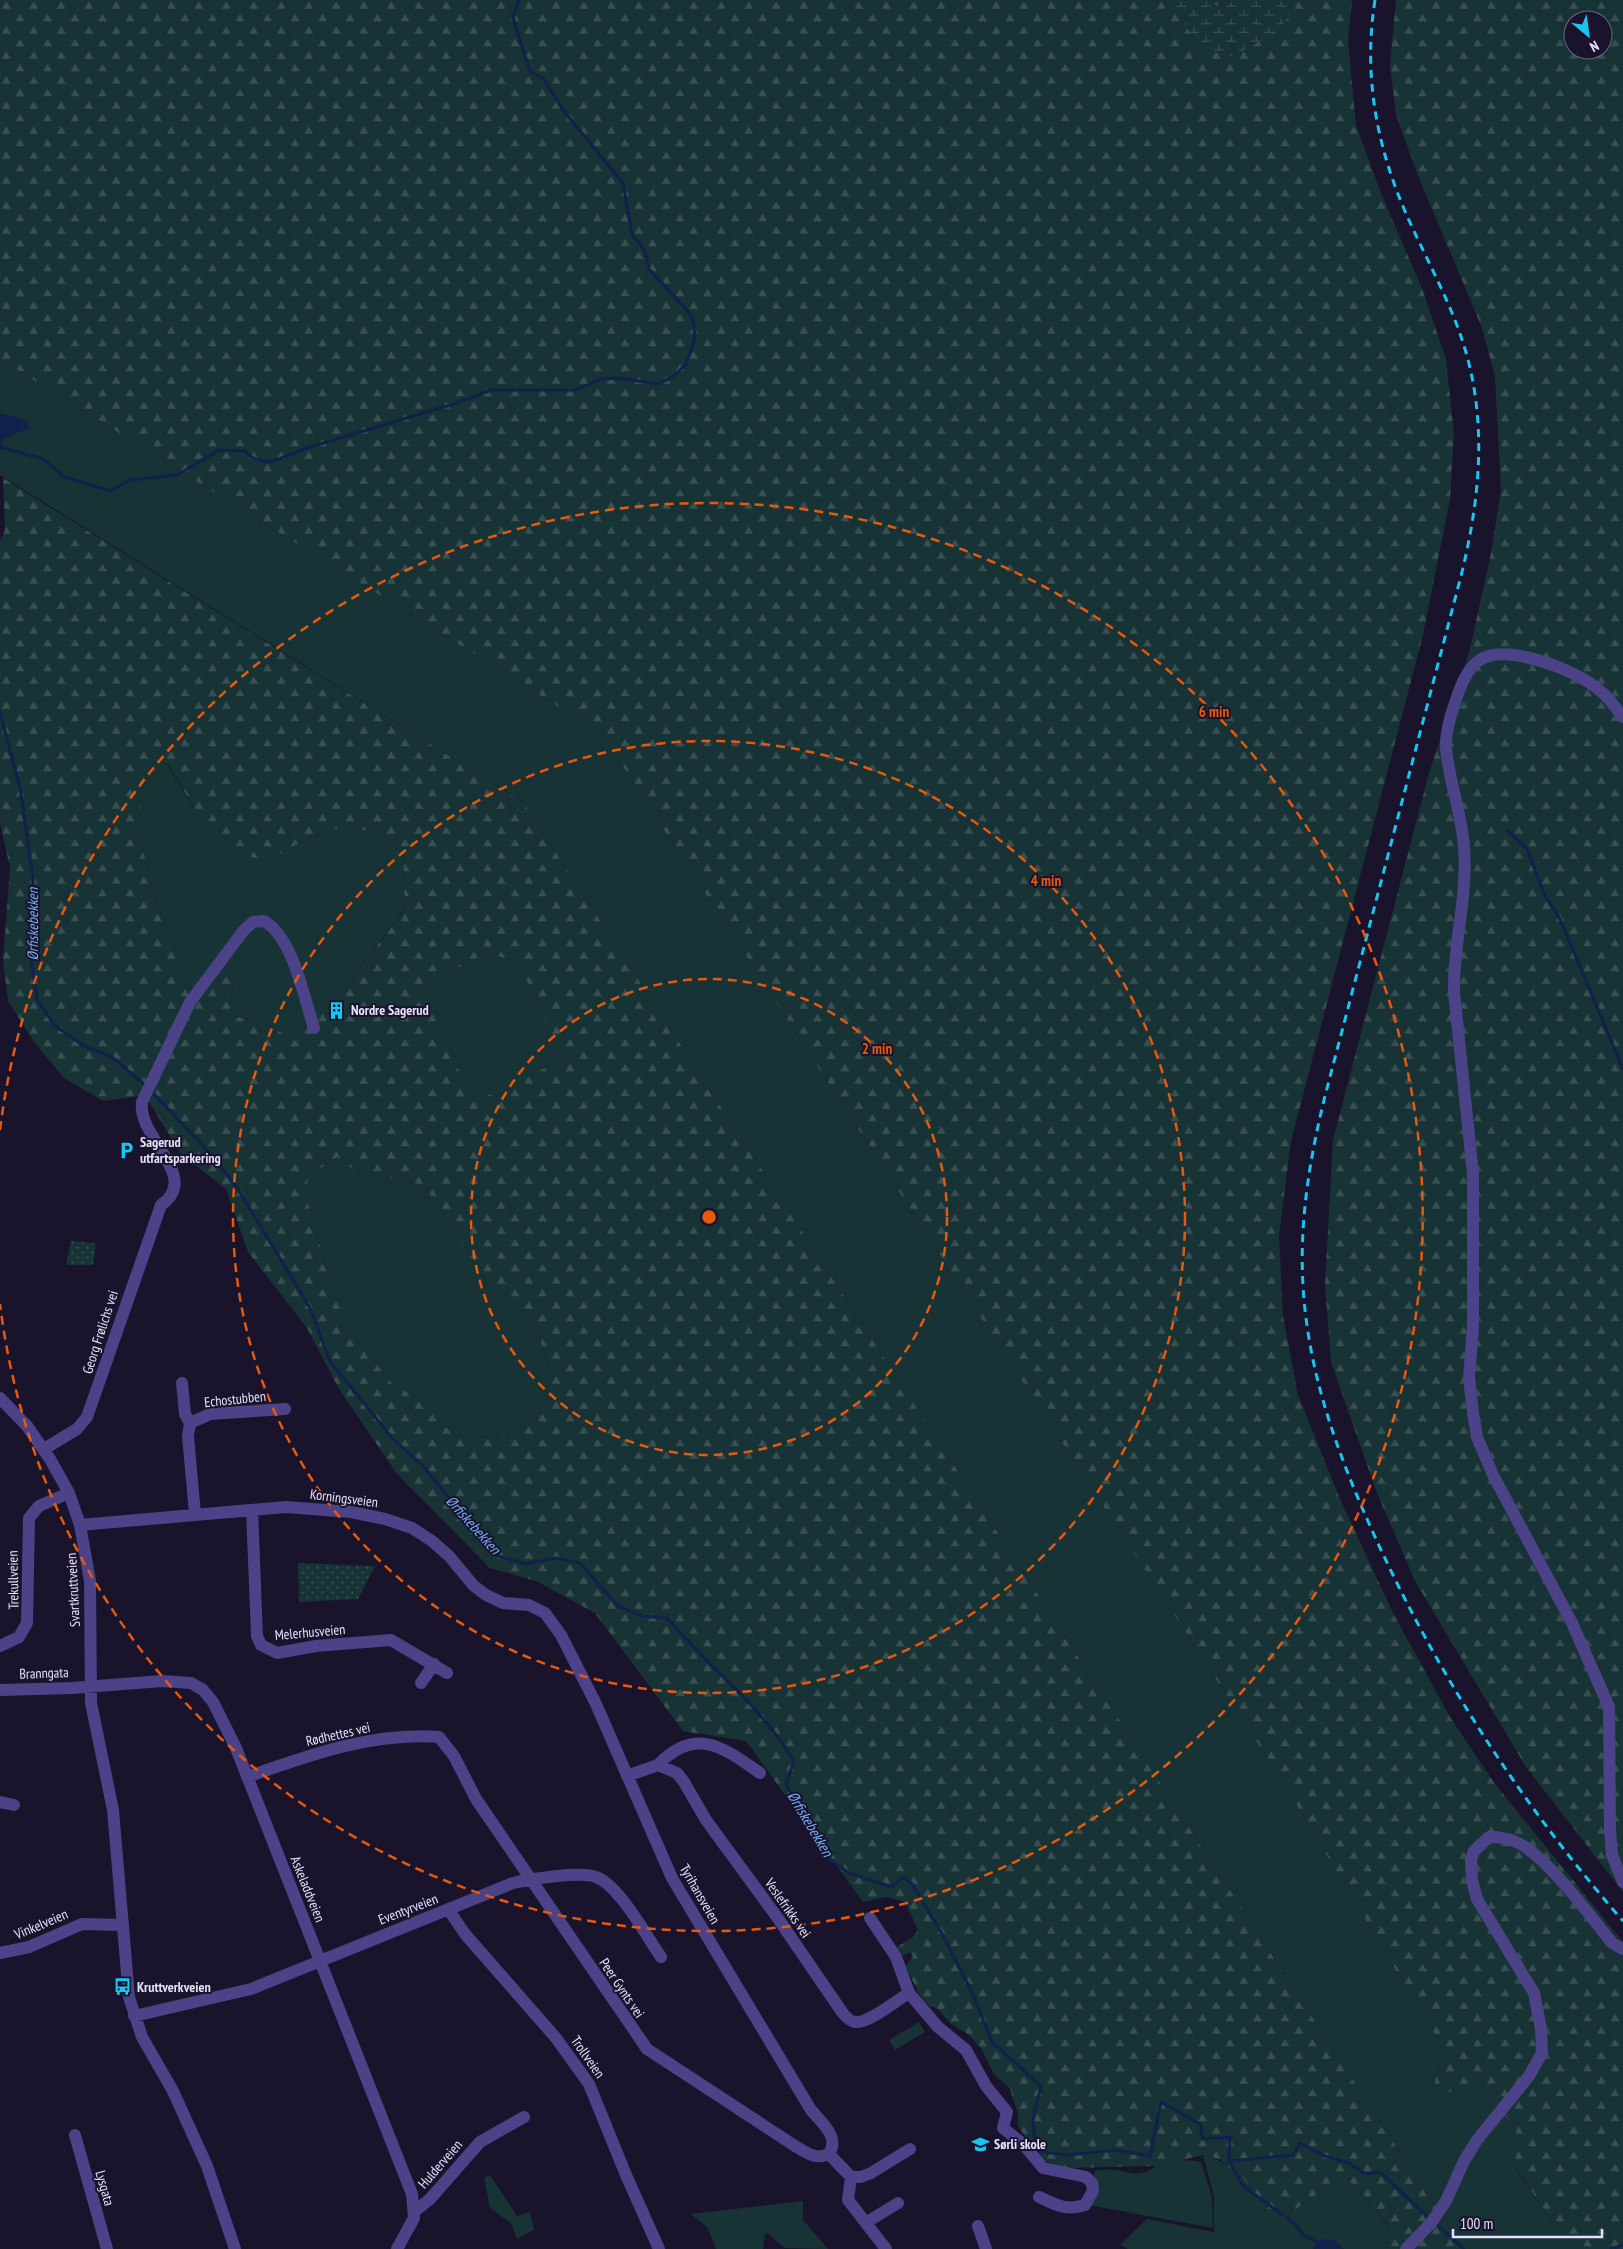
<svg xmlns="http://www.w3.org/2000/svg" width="1623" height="2249" viewBox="0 0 1623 2249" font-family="'PT Sans Narrow',sans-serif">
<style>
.green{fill:#173335}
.forest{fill:url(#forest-firs);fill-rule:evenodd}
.wetland{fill:url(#wetland-marsh)}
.park{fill:url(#park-dots)}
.water{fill:#11214c}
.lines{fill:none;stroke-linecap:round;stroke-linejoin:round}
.stream{stroke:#11214c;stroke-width:3}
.minor{stroke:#4b4287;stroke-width:12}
.rail{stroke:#19c6f0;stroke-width:3;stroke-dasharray:8 6;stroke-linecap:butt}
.ring{fill:none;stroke:#e8590c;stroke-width:2.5;stroke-dasharray:9 6}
.labels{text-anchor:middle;stroke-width:4;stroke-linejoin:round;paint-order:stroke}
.poi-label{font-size:14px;font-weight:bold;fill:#e6e0fd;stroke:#1a132c;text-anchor:start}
.street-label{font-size:14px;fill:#e6e0fd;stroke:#1a132c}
.water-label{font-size:15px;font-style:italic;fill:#75aef6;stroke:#1a132c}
.centre{fill:#e8590c;stroke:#1a132c;stroke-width:2.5}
.ring-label{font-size:15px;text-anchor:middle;font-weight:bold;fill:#e8590c;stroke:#1a132c;stroke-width:4;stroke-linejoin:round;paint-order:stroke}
</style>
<defs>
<pattern id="forest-firs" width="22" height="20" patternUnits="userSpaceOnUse" patternTransform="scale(1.25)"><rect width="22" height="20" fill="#173335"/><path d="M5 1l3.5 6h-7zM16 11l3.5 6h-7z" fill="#395053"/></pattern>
<pattern id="wetland-marsh" width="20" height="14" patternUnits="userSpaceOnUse" patternTransform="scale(1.25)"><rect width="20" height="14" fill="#173335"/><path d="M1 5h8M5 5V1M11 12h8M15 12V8" fill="none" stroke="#395053"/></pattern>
<pattern id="park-dots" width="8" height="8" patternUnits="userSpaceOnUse" patternTransform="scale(1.25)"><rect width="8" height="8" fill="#173335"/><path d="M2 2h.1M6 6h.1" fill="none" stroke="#395053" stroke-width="1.8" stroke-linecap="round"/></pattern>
</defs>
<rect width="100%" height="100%" fill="#1a132c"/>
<path class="green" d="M0,359L601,733L1282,1781L1443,2048L1432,2092L1487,2090L1516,2132V2168L1569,2249H1463L523,802L0,475Z
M156,761L167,764L208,831L236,852L267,862L311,836L350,826L384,836L403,856L405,909L343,989L319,1003L296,1041L268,1025L230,1015L233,980L239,960L198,994L185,986L180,961L157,905L139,835L143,779Z
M487,953L518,962L564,1059L474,1103L420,987Z
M337,1157L363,1177L400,1179L421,1185L437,1202L490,1289L534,1325L550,1367L546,1409L522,1430L466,1440L441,1424L423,1402L391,1382L357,1341L335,1299L306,1196L308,1177Z
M919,2022L925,2032L895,2050L889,2040Z
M1203,2155C1240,2163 1255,2195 1275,2224L1344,2175L1389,2226L1383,2249H1128L1120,2245L1147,2219L1214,2232V2197Z
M1165,2157L1201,2162L1212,2196L1213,2228L1088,2205L1095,2171C1128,2163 1136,2189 1165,2157Z
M490,2175L517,2216L530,2212L534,2230L517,2239L511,2223L490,2208L484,2178Z
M803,2201V2220L828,2249L785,2248L767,2233L765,2235L763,2249H716L707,2227L691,2214Z"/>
<path class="forest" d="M0,0H1352L1348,42L1356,125L1381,193L1423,291L1446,359L1454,433L1450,499L1423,635L1291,1141L1279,1236L1283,1316L1298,1395L1340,1499L1394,1615L1450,1717L1495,1784L1623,1942V2249H1569L1516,2167V2132L1487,2090L1432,2093L1443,2048L1282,1781L601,733L0,359Z
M1396,0H1623V1892L1526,1767L1415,1581L1377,1493L1331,1362L1325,1285L1333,1140L1429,773L1469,653L1490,558L1501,491L1495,377L1482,328L1419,178L1396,115L1390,65ZM1573,20H1603V50H1573Z
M3,478L523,802L1463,2249H1383L1389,2225L1344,2175L1275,2224L1243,2178L1219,2159L1203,2155L1156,2166L1066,2168L1041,2160L1018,2126V2114L1010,2089L994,2074L982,2050L968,2034L951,2024L937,2008L929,2006L921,1997L905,1966L913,1957L910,1952L902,1956L897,1947L913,1937L918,1930L905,1902L886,1897L863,1902L746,1741L683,1731L595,1613L536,1581L490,1568L397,1474L339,1389L307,1328L248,1252L226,1189L180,1153L150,1103L138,1096L103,1101L64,1078L34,1042L8,1001L3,961L10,868L0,822V541L5,530ZM156,761L168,764L208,831L236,852L267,862L311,836L350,826L384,836L403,856L405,910L343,989L319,1003L296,1041L268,1025L230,1015L233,980L239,960L231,961L198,994L185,986L180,961L157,905L139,835L143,779ZM487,953L518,962L564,1059L474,1102L420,987ZM337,1157L363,1177L400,1179L421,1185L437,1202L490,1289L534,1325L550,1366L546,1409L522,1430L466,1440L441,1424L423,1402L391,1382L357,1341L335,1299L306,1196L308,1177Z"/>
<path class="wetland" d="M1172,0H1207L1218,6L1243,0H1292C1297,27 1250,46 1231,57L1198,48Z"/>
<path class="park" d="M71,1241L96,1243L93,1265H66Z
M298,1563L375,1566L358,1599L299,1602Z"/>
<path class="water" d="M0,413L28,421L29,428L0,440Z
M1325,2239L1335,2241L1344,2249H1313L1317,2242Z"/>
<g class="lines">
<path class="stream" d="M1,440V448
M0,447L43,459L64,477L110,491L130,480L177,475L219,450L245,451L253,458L267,462L279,459L307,448L447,406L492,390H576L601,379L619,378L659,384L674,376L686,364L695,338L693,319L686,309L649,269L645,251L632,234L623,183L563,110L544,79L530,71L513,18L519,0
M0,712L20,788L33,878L31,958L37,999L54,1025L84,1046L112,1057L145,1085
M1508,831L1527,849L1545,896L1560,919L1623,1069
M153,1093L204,1147L236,1186L310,1308L330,1361L392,1438L421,1464L498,1556L526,1564L556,1558L580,1563L618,1606L642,1616L667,1618C708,1666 761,1706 794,1761L786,1784L826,1857L849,1873L892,1887L903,1877L912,1884L941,1932L973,1994L992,2042L1041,2086L1033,2118L1035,2151L1067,2155L1116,2150L1150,2156L1161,2102L1200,2124L1203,2139L1230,2137L1229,2161L1293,2155L1300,2143L1324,2156L1349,2163L1365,2174L1380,2172L1430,2219
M1229,2161L1243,2186L1294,2223L1303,2235L1317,2242
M1435,2223L1464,2249
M1611,2249L1623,2245"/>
<path class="minor" d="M1623,717C1617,710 1611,701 1604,694C1585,676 1550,662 1525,657C1481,647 1467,663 1455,703C1450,717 1445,733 1446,748C1449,782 1462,814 1464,848C1468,897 1453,944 1454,992L1473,1174V1328L1469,1377L1473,1413L1477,1437L1493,1475L1572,1623L1609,1707L1610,1830L1612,1855L1623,1882
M182,1383L185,1414L190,1423L188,1436L195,1514
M0,1398L27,1426L50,1459L69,1493L80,1525L90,1581L91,1703L113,1810L129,1997L142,2037L173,2091L207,2166L235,2249
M190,1423L210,1414L285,1409
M44,1449L77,1429L87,1417L161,1205C202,1177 137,1138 142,1102L190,1002L244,930L253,922L264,921C293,937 304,998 314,1028
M252,1510L257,1636L261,1645L277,1653L316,1646L391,1640L447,1673
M80,1525L286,1507L351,1512L385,1519L412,1528L432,1541L449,1556L474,1586L486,1595L503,1603L529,1605L545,1613L561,1635L596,1704L672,1878L811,2110C822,2123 840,2137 829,2154
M0,1646L19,1637L27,1623L29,1518L39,1506L69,1493
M421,1683L434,1664
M0,1690L72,1688L162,1681L191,1683L203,1690L213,1702L236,1748L412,2194L414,2218L397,2249
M658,1765C695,1726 723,1747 760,1773
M627,1776L658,1765L677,1773L684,1782L706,1820L777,1917L842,2012C845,2016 850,2021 855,2022C868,2024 897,2000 909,1993
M247,1777C309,1755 373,1732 439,1737L454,1756L476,1799L647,2049L795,2146C807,2153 815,2160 829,2154
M0,1802L14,1805
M448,1909L465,1934L556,2038L589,2084L626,2175L659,2249
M870,1918L896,1957L909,1993L938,2027L966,2050L986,2086L1007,2112L1003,2128L1023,2144L1043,2168L1086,2177L1092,2183L1093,2191L1085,2205C1066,2211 1056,2205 1039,2197
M0,1953L29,1947L82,1924L122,1925
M134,2016L251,1989L513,1883C530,1879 581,1871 596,1877C619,1885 647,1937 661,1957
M75,2135L107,2249
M829,2154L851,2177H861L871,2173L910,2149
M851,2177L848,2200L886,2249
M415,2211L430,2199L480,2142L524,2117
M867,2222L898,2203
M978,2226L986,2249
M1406,2249L1431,2223L1446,2201L1464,2161L1477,2140L1529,2076L1542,2053L1541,2029L1534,1993L1477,1899L1472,1880L1471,1860L1474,1851L1489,1837C1499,1837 1507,1838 1516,1842C1544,1853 1592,1918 1612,1943L1623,1949"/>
<path class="rail" d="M1375,0C1362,81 1379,158 1414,231C1433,272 1455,312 1467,356C1487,430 1479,503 1461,576L1325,1096C1307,1169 1296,1242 1306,1318C1315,1391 1341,1461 1371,1528C1435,1671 1520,1803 1623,1921"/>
</g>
<g class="ring">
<circle cx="709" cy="1217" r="238"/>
<circle cx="709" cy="1217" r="476"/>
<path d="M0 1130A714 714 0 1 1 0 1304"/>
</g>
<defs>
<symbol id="building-bare" viewBox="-9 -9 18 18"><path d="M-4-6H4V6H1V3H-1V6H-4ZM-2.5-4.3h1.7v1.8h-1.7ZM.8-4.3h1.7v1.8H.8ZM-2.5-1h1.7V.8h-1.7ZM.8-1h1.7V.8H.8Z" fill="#19c6f0" stroke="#1a132c" stroke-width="2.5" paint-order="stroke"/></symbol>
<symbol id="parking-bare" viewBox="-9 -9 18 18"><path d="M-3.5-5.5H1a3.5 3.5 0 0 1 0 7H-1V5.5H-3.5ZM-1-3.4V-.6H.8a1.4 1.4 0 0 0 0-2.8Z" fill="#19c6f0" stroke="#1a132c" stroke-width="2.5" paint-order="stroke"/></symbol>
<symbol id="bus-bare" viewBox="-9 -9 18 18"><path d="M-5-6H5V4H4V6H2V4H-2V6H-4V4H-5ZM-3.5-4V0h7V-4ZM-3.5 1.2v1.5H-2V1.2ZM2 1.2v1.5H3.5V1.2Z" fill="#19c6f0" stroke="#1a132c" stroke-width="2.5" paint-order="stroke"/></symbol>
<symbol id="school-bare" viewBox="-9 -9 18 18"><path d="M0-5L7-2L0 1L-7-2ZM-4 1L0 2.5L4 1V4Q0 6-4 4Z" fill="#19c6f0" stroke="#1a132c" stroke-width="2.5" paint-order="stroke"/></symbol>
</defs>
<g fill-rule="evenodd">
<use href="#building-bare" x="324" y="998" width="25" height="25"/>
<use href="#parking-bare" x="114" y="1138" width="25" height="25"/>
<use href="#bus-bare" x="110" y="1974" width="25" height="25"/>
<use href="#school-bare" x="968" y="2132" width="25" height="25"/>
</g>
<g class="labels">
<g class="poi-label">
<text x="351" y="1015">Nordre Sagerud</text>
<text x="140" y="1147">Sagerud<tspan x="140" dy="16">utfartsparkering</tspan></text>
<text x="137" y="1992">Kruttverkveien</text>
<text x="994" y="2149">Sørli skole</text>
</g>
<g class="street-label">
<text transform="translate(100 1332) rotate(-72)" y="5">Georg Frølichs vei</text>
<text transform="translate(235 1399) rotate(-6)" y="5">Echostubben</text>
<text transform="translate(344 1498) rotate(7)" y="5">Korningsveien</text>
<text transform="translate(13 1580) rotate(-91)" y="5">Trekullveien</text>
<text transform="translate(73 1590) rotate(-93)" y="5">Svartkruttveien</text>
<text transform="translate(310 1632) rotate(-5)" y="5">Melerhusveien</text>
<text transform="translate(44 1673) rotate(-2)" y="5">Branngata</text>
<text transform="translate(338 1734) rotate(-13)" y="5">Rødhettes vei</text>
<text transform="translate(308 1889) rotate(68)" y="5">Askeladdveien</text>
<text transform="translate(700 1894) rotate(60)" y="5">Tyrihansveien</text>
<text transform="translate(788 1908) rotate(55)" y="5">Veslefrikks vei</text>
<text transform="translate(408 1909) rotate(-21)" y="5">Eventyrveien</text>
<text transform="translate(41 1924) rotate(-23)" y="5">Vinkelveien</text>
<text transform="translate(622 1988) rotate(56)" y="5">Peer Gynts vei</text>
<text transform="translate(588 2057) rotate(55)" y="5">Trollveien</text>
<text transform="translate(440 2164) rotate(-49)" y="5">Hulderveien</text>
<text transform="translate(105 2188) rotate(74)" y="5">Lysgata</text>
</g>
<g class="water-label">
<text transform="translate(33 924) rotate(-90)" y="5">Ørfiskebekken</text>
<text transform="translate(473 1525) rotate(48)" y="5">Ørfiskebekken</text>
<text transform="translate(810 1824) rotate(59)" y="5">Ørfiskebekken</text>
</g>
</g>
<circle cx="709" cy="1217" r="8" class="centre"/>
<g class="ring-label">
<text x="1214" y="717">6 min</text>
<text x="1046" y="886">4 min</text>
<text x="877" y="1054">2 min</text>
</g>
<g transform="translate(1588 35) rotate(151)"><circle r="24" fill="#1a132c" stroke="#6c6580"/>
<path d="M0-4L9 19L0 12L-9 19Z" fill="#19c6f0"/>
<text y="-8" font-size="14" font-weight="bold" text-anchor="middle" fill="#e6e0fd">N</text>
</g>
<path d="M1453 2229v8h149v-8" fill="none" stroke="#e6e0fd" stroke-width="2.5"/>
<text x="1460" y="2229" font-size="15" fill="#e6e0fd" stroke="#1a132c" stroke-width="4" paint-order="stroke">100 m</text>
</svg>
